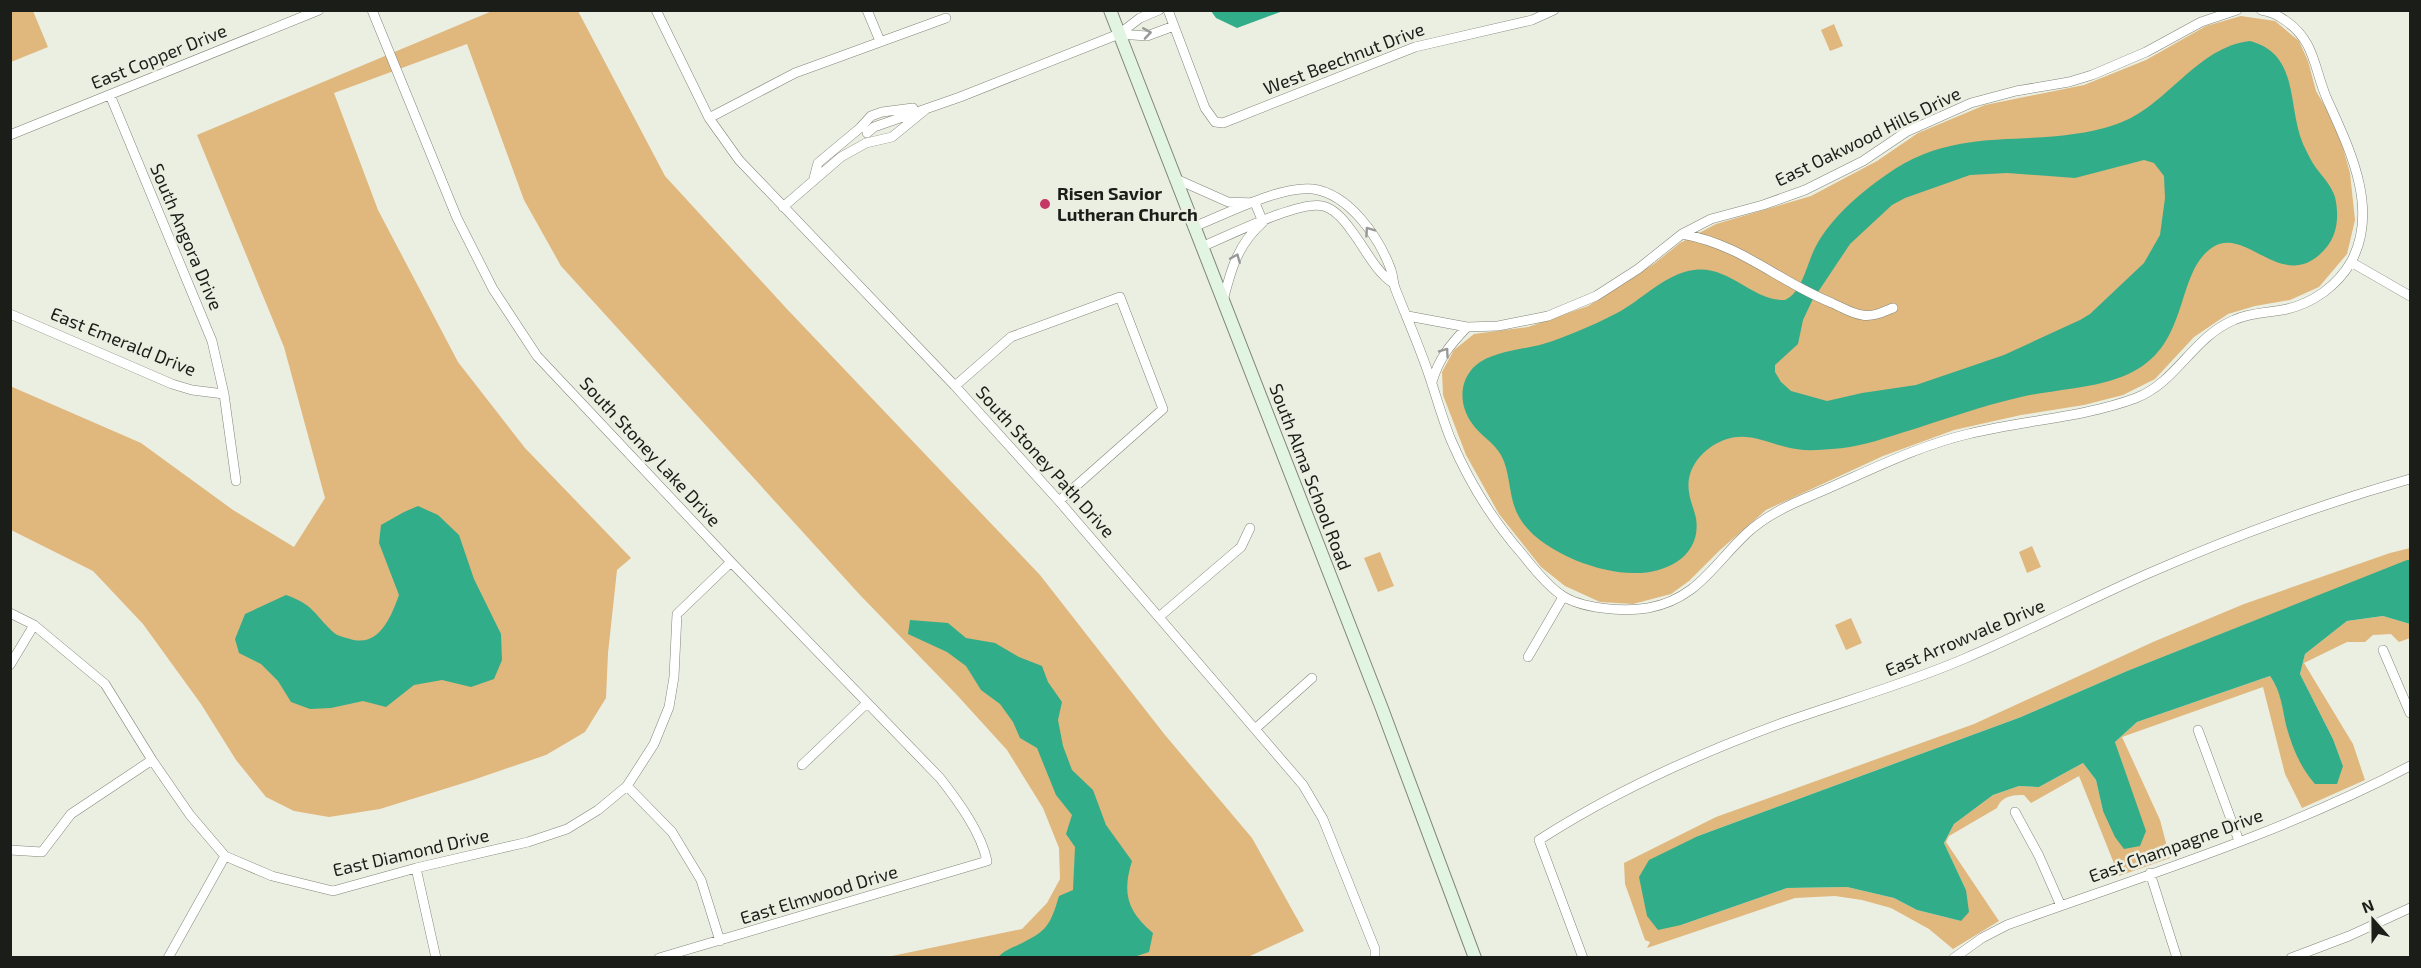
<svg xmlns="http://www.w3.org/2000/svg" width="2421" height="968" viewBox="0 0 2421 968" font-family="'Exo 2',sans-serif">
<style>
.green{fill:#e0b77d}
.water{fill:#32ad8a;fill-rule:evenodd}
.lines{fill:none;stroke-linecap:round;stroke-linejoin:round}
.minor-casing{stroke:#818679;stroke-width:10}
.secondary-casing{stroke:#818679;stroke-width:14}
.minor{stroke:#fff;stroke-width:9}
.secondary{stroke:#e2f5e3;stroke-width:12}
.oneway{stroke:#989997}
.poi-dot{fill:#c53865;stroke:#ebefe2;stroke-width:2}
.labels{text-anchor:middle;stroke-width:5;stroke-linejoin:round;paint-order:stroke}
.street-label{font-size:18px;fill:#1b1d18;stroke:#ebefe2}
.poi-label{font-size:18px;font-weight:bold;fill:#1b1d18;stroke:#ebefe2;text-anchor:start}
</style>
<rect width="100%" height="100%" fill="#ebefe2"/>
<path class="green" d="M13,10L33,11L48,47L11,62L10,12Z
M492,11H578L665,176L786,308L1040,575L1165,735L1252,838L1304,931L1248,957H887L1022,929L1047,903L1060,879L1059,848L1043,808L1007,750L956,694L860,595L561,266L524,200L467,44L334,93L378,210L458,362L525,448L631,558L617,570L608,653L606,698L585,732L546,755L470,781L380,809L329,817L294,811L266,797L236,760L201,704L143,624L93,571L11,530L10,386L141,443L233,510L294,547L325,498L284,347L197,135Z
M2241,16L2275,21L2299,41L2308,61L2316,91L2337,127L2350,173L2355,220L2347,254L2319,287L2290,300L2255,306L2228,314L2194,337L2155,379L2123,395L2084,405L2021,415L1954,430L1883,456L1766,510L1720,550L1689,581L1671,594L1633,604L1600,602L1565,586L1541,567L1499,514L1466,455L1443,395L1442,372L1454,350L1474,334L1528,327L1588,306L1655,263L1680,243L1716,224L1811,196L1877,161L1918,133L1985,105L2084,85L2146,60L2206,26Z
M1834,24L1843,46L1830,51L1821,30Z
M2032,546L2041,567L2027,573L2019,552Z
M2410,548V560L2127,671L2021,717L1698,836L1681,925L1787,888L1847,887L1894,898L1917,910L1961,921L1966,890L1944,843L1954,824L1993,795L2019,786L2039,787L2083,763L2096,780L2103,811L2145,831L2115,742L2137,722L2270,676L2279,690L2287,727L2343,766L2333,739L2300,674L2305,654L2347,621L2383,616L2410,624V638L2399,642L2391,634L2373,635L2365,642H2347L2304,663L2353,744L2365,780L2302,808L2285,774L2263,687L2122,737L2160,820L2170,858L2119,876L2079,776L2031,803L2024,795C2012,795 2002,796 1997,808L1949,836L1946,842L1999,921L1953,949L1929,929L1891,908L1862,900L1835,896L1795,898L1647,948L1650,942L1645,940L1625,884L1624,863L1716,817L1974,724L2153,642L2244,604L2390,553Z
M1380,552L1394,586L1378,592L1364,558Z
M1851,618L1862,643L1846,650L1835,625Z"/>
<path class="water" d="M1211,11H1283L1237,28L1216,18Z
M2250,41C2300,54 2287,106 2303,144C2307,152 2311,161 2316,168C2323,177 2331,185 2335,197C2339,215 2338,234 2326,248C2284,297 2247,225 2213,247C2177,270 2189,336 2141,367C2107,389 2060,388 2021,397C1980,406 1941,421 1901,433C1879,440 1856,448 1832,449C1820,450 1808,451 1796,449C1773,446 1751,431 1727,439C1705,446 1685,467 1689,492C1690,501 1694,509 1696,518C1702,556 1666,574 1633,573C1596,573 1535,549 1518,515C1508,496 1511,473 1501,455C1494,442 1479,435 1471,422C1459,404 1459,381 1475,366C1492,351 1522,350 1543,344C1554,341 1565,336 1576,332C1590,326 1604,320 1617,313C1642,300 1666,273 1694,270C1729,265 1752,301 1785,300C1803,292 1807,262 1816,246C1831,218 1860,193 1886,175C1962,120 2035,152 2117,124C2167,107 2196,47 2250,41ZM2144,160L2154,163L2164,176L2165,198L2160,235L2144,263L2090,314L2080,320L2004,355L1916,385L1862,393L1827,401L1791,391L1781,382L1775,372V365L1798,344L1803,320L1812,301L1850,244L1892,205L1905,198L1970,175L2007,173L2075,178Z
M418,506L438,515L459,535L474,579L501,634L502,660L494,679L471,687L442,680L414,685L386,707L363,701L331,708L310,709L291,702L278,681L261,664L239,653L235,639L245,614L286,595C314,605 313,613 333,632C337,636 344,637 350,639C379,648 391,617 399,595L379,543L381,525L404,512Z
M2407,560H2410V624L2383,616L2347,621L2305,654L2300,674L2333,739L2343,766L2337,784H2315C2300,767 2292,747 2286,725C2282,707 2281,691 2270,676L2137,722L2115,742L2146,831L2140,846L2124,849L2115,837L2103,811L2096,780L2083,763L2039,787L2019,786L1993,795L1954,824L1944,843L1966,890L1969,912L1961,921L1917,910L1894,898L1847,887L1787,888L1681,925L1658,930L1647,916L1639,877L1649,860L1698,836L2021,717L2127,671Z
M910,620L948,623L966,638L995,643L1019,657L1042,666L1048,682L1062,702L1058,720L1063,746L1072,770L1093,790L1106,825L1132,861C1122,893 1127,911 1153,933L1149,952L1131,958L998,957C1004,951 1011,948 1018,945C1047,931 1050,926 1059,896L1073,890L1075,847L1066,834L1072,815L1056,795L1037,748L1020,738L1013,722L1000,704L981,690L966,666L947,652L908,634Z"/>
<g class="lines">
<defs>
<path id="minor" d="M372,10L457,218L493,289L537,356L731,562L940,778C958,801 981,832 987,861L659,958
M656,10L709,118L739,160L955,386L1059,501L1303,785L1323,819L1375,949V958
M867,10L880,41
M1168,10L1205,108L1215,122L1223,123L1415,47L1532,20L1554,10
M1119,34L1147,36L1174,26
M110,95L212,341L224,394L236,481
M709,118L795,73L946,18
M867,133L874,127L960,97L1119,34L1140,18L1159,10
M10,135L319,10
M814,178L818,163L860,128L871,116L882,112L913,108
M1174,178L1228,202L1255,203L1263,222C1238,244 1231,269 1223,301
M783,207L841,157L866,143L892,137L925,110
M1193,227C1224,215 1281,185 1313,189C1349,194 1379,237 1391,270C1393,276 1393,282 1395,288C1406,316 1418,343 1428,372C1436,395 1442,418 1451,440C1469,482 1493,521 1523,555C1534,569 1546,584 1560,594C1580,609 1624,612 1648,608C1697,599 1713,565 1746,534C1764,517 1786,506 1808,497C1861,475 1913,447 1968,434C2024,420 2082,418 2136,398C2177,382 2193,337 2234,320C2251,312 2269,313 2287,309C2313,303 2337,286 2351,262C2380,209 2349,148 2327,99C2314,69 2315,41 2286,21C2277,15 2272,12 2261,10
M1682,234C1743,245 1777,281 1832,303C1841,307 1853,314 1862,315C1873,317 1883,312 1893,308
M1201,247C1226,237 1299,200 1323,206C1335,209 1344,220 1351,230C1365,248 1375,271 1393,283
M2351,262L2410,296
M10,314L172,384L192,390L224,394
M1408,316L1467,327L1498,326L1548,316L1596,296L1638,269L1682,234L1711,219L1763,205L1805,190L1863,161L1906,132L1971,103L2016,91L2069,82L2092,75L2146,52L2201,22L2237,10
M1432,382C1439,358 1450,345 1467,327
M955,386L1011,337L1120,297L1163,409L1059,501
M10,613L34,625L105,684L152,760L190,815L225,856L272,876L333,891L416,868L528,842L567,829L598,810L627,786L654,744L669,707L674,677L677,614L731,562
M1159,617L1241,547L1250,528
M2383,650L2410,713
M1528,657L1563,597
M10,665L34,625
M1255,729L1312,678
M2198,730L2239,841
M802,765L867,703
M627,786L672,832L701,880L720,941
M2015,812L2039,856L2061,906
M10,850L42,852L71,814L152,760
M416,868L436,958
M2150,873L2177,958
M168,958L225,856
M1583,958L1539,840C1615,791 1697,754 1782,723C1844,701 1906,684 1966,658C2027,632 2086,601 2147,574C2232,537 2321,504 2410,479
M1954,958L1982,938L2007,925C2143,876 2283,833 2410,766
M2291,958L2349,936L2410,908"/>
<path id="secondary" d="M1110,10L1381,706L1475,958"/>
</defs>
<use href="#minor" class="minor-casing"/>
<use href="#secondary" class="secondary-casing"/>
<use href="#minor" class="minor"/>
<use href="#secondary" class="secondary"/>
</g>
<defs><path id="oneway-chevron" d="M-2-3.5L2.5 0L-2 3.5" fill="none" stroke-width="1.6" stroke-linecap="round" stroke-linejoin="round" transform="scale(1.5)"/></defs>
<g class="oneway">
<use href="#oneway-chevron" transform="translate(1147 33) rotate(-9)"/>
<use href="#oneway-chevron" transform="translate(1369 231) rotate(-125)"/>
<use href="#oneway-chevron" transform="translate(1236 258) rotate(-67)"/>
<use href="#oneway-chevron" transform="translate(1445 352) rotate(-55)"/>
</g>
<circle class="poi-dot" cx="1045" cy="204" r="6"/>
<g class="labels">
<g class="street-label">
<text transform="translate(159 57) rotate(-22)" y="6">East Copper Drive</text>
<text transform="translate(1344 59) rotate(-21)" y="6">West Beechnut Drive</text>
<text transform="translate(1868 137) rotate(-26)" y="6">East Oakwood Hills Drive</text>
<text transform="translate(186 237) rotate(67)" y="6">South Angora Drive</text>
<text transform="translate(123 342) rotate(22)" y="6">East Emerald Drive</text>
<text transform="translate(650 452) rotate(47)" y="6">South Stoney Lake Drive</text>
<text transform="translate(1045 462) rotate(48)" y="6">South Stoney Path Drive</text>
<text transform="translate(1310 477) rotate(69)" y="6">South Alma School Road</text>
<text transform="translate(1965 638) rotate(-23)" y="6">East Arrowvale Drive</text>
<text transform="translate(2176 846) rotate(-20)" y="6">East Champagne Drive</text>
<text transform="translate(411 853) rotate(-13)" y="6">East Diamond Drive</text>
<text transform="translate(819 895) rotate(-17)" y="6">East Elmwood Drive</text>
</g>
<g class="poi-label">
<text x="1057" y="200">Risen Savior<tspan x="1057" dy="21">Lutheran Church</tspan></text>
</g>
</g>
<rect width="2421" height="968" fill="none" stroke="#1b1d18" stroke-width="24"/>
<g transform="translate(2373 920) rotate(339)" stroke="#ebefe2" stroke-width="4.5" paint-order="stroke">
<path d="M0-4.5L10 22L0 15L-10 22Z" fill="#1b1d18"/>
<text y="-9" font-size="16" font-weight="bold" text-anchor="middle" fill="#1b1d18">N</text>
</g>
</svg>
